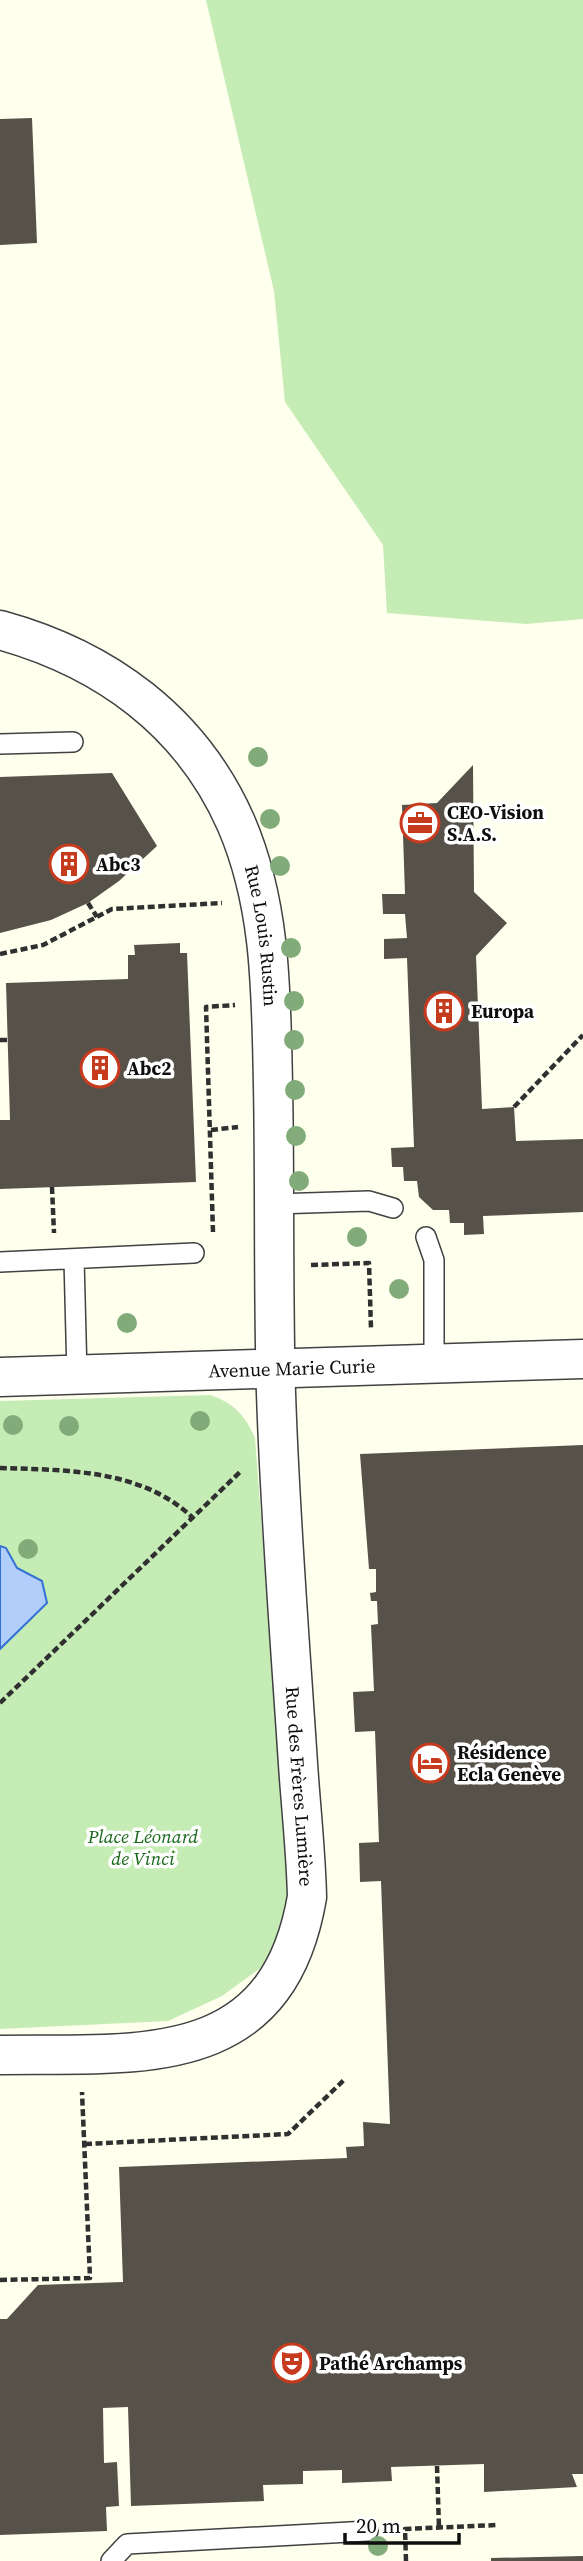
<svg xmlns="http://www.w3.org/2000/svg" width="583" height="2561" viewBox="0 0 583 2561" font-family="'Source Serif 4',serif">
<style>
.green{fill:#c6ecb5}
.water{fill:#b0cef9;stroke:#3371d5;stroke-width:2}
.building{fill:#575249}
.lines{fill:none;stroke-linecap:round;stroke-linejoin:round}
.service-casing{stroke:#414141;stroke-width:22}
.minor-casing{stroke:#414141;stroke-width:41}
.tertiary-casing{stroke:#414141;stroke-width:41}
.path{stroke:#303030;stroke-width:4.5;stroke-dasharray:7 3.5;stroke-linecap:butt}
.service{stroke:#fff;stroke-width:19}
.minor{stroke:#fff;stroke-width:38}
.tertiary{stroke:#fff;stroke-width:38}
.tree{fill:#81ac7a}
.labels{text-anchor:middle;stroke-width:7;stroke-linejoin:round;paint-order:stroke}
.poi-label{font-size:19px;font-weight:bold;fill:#0e0e0e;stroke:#fff;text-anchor:start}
.street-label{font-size:19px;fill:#0e0e0e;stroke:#fff}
.park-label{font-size:19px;font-style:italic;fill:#1a691b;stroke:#fff}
</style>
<rect width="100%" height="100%" fill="#ffe"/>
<path class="green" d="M206,0H583V619L526,624L387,613L383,545L285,402L274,291Z
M210,1395C234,1403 245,1415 255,1438L287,1861L288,1898L283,1927L266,1964L222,1996L168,2021L0,2029V1401Z"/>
<path class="water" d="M0,1546L6,1548L17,1568L42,1581L47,1603L0,1649Z"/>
<path class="building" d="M32,118L37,243L0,245V119Z
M473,765L474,892L507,923L476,956L482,1109L514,1107L516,1141L583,1139V1212L483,1216L484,1234L464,1235V1223H450L449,1210H433L419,1197L417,1181H404L403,1167H392L391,1148L414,1147L407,958L384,959V939L407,938L405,914H383L382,894H405L402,805L437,803Z
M112,773L157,846L119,881L88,903L51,920L0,933V777Z
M180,943V953H187L196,1182L0,1189V1120H10L6,983L128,979V955H135L134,945Z
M583,1445V2474H572L577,2487L484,2492V2464L391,2467L392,2481L342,2483V2470L303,2471V2484L263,2485L264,2501L131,2506L128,2407L103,2408L104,2463L117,2462L119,2506L106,2507L107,2531L0,2535V2319H7L38,2285L123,2282L119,2167L347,2158L346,2147L364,2146L363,2122L390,2124L381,1881L360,1882L359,1843L379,1842L375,1731L355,1732L353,1692L374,1691L371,1625L378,1624L377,1601H371L370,1593L376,1592V1569H369L360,1454Z
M583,2556V2561H491V2558Z"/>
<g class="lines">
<defs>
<path id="service" d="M0,744L73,742
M275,1204L369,1201L393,1208
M426,1237L434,1260V1365
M74,1259L77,1375
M0,1262L194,1253
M111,2561L127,2544L368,2531"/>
<g id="minor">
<path id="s1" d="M0,630C105,659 191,721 236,823C272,906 271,995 273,1085C275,1187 273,1290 276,1393C280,1517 290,1641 298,1764C301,1809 306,1853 307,1897C277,2072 140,2053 0,2055"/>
</g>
<g id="tertiary">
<path id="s2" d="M0,1377L583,1359"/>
</g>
</defs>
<use href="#service" class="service-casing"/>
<use href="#minor" class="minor-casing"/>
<use href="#tertiary" class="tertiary-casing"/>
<path class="path" d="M88,903L97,917
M0,954L43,945L112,909L222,903
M0,1040H8
M514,1107L583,1035
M211,1130L238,1127
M52,1187L54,1233
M213,1232L206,1007L235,1005
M311,1265L369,1263L371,1329
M0,1468C65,1470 141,1469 192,1517
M0,1703L241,1471
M85,2144L288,2134L345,2079
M0,2280L90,2278L82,2092
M437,2466L439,2528
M406,2561L405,2529L498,2525"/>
<use href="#service" class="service"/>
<use href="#minor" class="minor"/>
<use href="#tertiary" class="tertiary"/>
</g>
<g class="tree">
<circle cx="258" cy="757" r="10"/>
<circle cx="270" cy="819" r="10"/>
<circle cx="280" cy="866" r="10"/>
<circle cx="291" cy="948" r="10"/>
<circle cx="294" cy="1001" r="10"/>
<circle cx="294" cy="1040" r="10"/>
<circle cx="295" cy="1090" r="10"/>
<circle cx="296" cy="1136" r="10"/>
<circle cx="299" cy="1181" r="10"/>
<circle cx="357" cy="1237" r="10"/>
<circle cx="399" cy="1289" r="10"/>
<circle cx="127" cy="1323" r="10"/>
<circle cx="200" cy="1421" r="10"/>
<circle cx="13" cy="1425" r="10"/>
<circle cx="69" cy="1426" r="10"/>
<circle cx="28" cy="1549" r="10"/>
<circle cx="378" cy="2546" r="10"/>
</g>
<defs>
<symbol id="office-ring" viewBox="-11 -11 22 22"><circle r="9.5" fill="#fff" stroke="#c63a1e" stroke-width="1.5"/><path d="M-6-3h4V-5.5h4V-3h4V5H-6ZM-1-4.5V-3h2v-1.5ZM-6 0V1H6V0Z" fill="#c63a1e"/></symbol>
<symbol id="building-ring" viewBox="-11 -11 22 22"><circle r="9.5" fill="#fff" stroke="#c63a1e" stroke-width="1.5"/><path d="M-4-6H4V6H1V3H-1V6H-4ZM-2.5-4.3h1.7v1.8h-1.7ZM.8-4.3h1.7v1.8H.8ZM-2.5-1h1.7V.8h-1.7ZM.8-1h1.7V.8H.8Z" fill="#c63a1e"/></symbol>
<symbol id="hotel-ring" viewBox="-11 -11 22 22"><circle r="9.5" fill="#fff" stroke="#c63a1e" stroke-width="1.5"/><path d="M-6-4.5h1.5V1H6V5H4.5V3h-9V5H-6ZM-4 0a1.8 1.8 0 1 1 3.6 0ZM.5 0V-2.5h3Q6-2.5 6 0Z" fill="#c63a1e"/></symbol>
<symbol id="theatre-ring" viewBox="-11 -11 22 22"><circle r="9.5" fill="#fff" stroke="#c63a1e" stroke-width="1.5"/><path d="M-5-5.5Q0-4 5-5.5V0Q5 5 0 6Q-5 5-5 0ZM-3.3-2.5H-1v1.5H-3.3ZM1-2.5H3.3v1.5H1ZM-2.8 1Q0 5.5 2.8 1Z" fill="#c63a1e"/></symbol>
</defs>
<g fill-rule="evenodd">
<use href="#office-ring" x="398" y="801" width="44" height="44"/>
<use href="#building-ring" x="47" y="842" width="44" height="44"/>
<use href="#building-ring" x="422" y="989" width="44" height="44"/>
<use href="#building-ring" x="78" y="1046" width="44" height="44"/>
<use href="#hotel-ring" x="408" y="1741" width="44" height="44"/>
<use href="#theatre-ring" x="270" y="2341" width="44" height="44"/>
</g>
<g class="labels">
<g class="poi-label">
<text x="447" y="819">CEO-Vision<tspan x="447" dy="22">S.A.S.</tspan></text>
<text x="96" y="871">Abc3</text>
<text x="471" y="1018">Europa</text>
<text x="127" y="1075">Abc2</text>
<text x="457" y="1759">Résidence<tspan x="457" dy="22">Ecla Genève</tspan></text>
<text x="319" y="2370">Pathé Archamps</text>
</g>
<g class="street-label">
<text dy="7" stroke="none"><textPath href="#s1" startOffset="432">Rue Louis Rustin</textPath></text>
<text dy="7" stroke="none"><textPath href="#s2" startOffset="292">Avenue Marie Curie</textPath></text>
<text dy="7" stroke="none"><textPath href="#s1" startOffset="1284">Rue des Frères Lumière</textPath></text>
</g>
<g class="park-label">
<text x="143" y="1843">Place Léonard<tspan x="143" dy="22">de Vinci</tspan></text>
</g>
</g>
<path d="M345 2533v10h114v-10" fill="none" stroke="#0e0e0e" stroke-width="3.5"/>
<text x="356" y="2533" font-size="21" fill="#0e0e0e" stroke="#ffffff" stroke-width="5" paint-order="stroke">20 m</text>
</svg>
